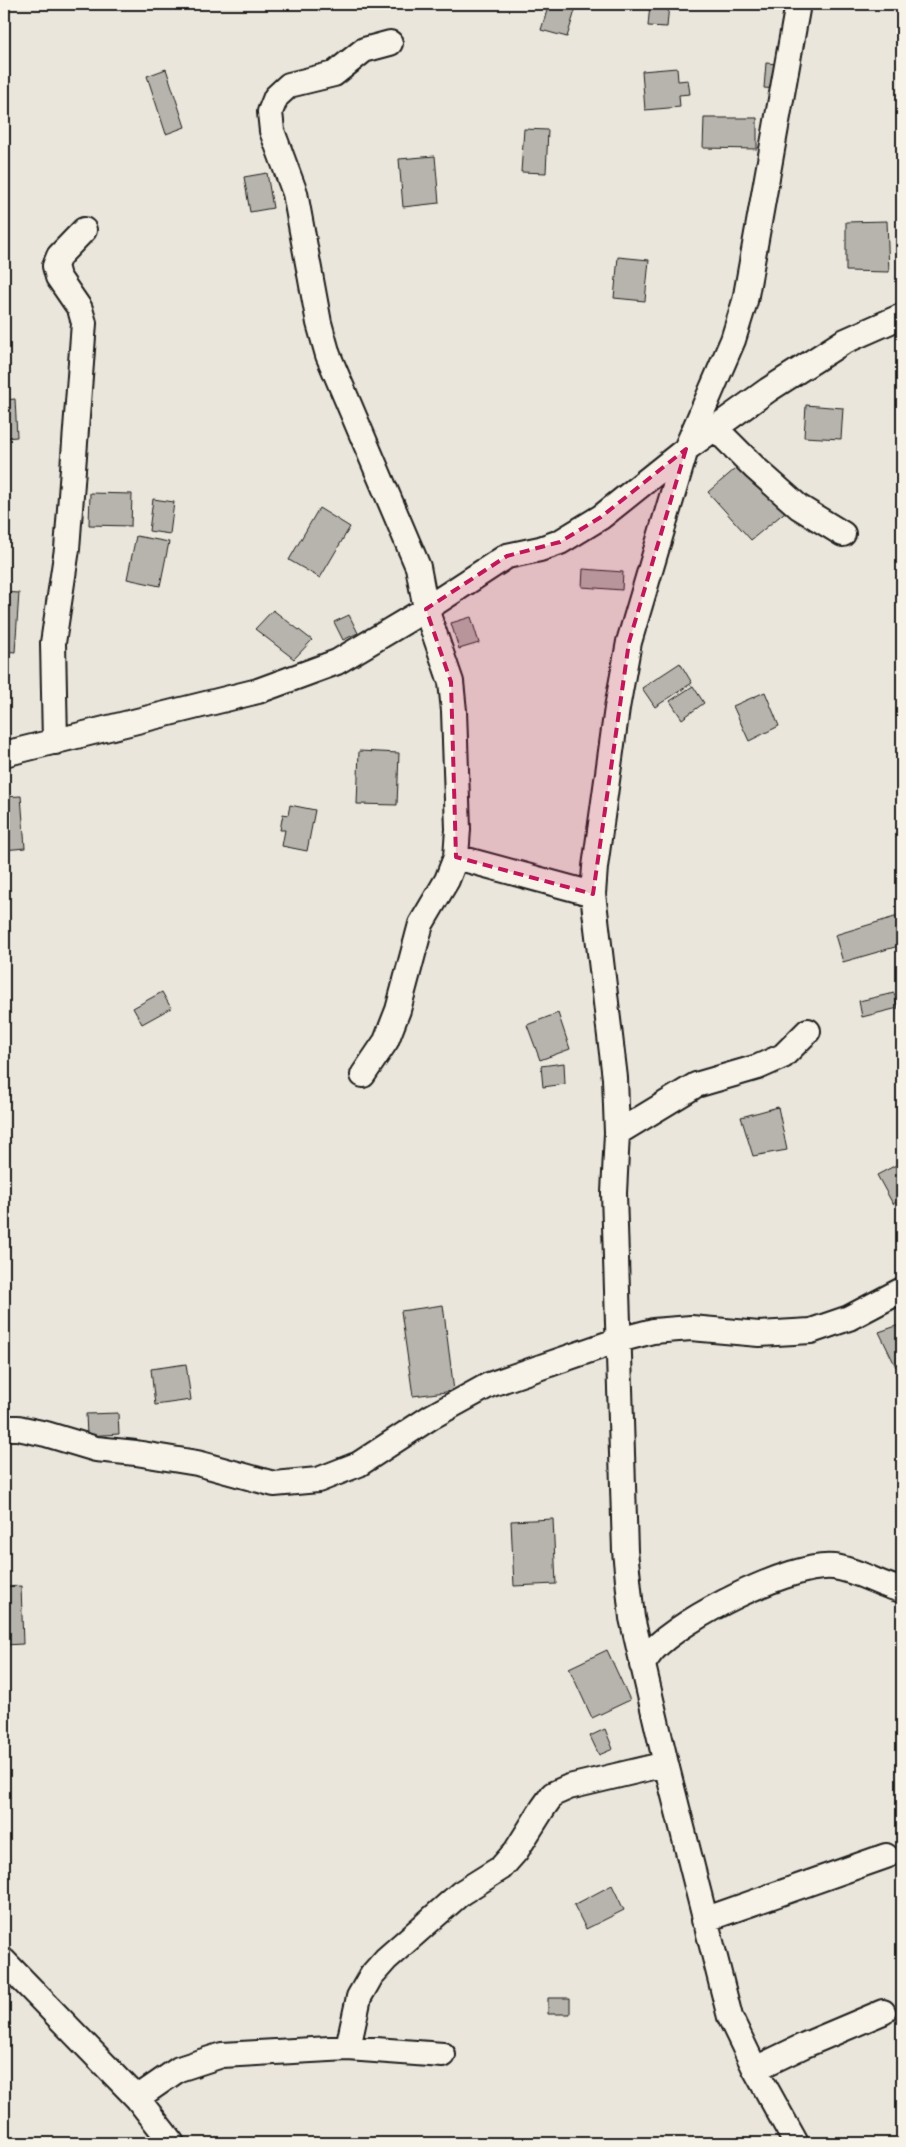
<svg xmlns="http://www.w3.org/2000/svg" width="906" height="2147" viewBox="0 0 906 2147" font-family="'Patrick Hand',sans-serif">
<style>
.building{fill:#b6b4ac;stroke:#1c1c1c}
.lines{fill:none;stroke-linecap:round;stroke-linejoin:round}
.minor-casing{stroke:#1c1c1c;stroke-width:28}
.minor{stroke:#f7f3e8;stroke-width:24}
.marked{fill:#c2185b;fill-opacity:0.2;stroke:#c2185b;stroke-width:4;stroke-dasharray:10 6;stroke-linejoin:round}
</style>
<rect width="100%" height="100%" fill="#eae6dc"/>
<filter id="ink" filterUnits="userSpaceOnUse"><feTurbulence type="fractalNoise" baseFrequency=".02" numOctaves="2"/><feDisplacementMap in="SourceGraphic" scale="10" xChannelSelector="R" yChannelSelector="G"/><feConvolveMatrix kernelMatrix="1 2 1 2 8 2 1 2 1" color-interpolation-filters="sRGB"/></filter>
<g filter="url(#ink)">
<path class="building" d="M549,4H577L567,37L541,30Z
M650,4H669L667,27L648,26Z
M766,63L778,64L776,89L764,88Z
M677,68L678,81L688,80L690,94L679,95L680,107L645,110L642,71Z
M166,69L185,127L166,134L147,76Z
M704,118H757V149L703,148Z
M524,129L548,130L546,173L521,172Z
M435,156L439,203L403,207L399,159Z
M267,173L273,208L250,212L244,177Z
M887,221L889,272L846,271V222Z
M618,257L649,260L645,301L614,298Z
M15,399L17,437L4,438V400Z
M806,405L843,408L841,439L804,437Z
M741,464L785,512L751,540L708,492Z
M90,493L132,494L131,526L89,525Z
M153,499L174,502L170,534L149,531Z
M319,508L350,527L320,578L289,560Z
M136,536L169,542L160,586L127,579Z
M583,569L623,572L622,590L582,587Z
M4,592L19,593L15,652L4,651Z
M273,610L312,640L294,659L255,629Z
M349,615L358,633L343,640L334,622Z
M471,617L479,643L459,649L451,623Z
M680,663L692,683L655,707L642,688Z
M693,686L704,703L682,719L670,701Z
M765,692L779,726L749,741L733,706Z
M359,751L399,753L397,805L357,804Z
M21,796L25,848L4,850V797Z
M290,805L315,810L307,851L282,846L285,830H280L283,814L288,815Z
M898,916L902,931V945L843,962L835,935Z
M162,992L171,1008L142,1024L133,1008Z
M894,993L898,1008L862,1017L859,1001Z
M558,1013L570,1049L540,1060L527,1025Z
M564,1063L565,1084L543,1087L541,1066Z
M778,1107L787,1150L753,1156L741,1117Z
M902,1162V1199L893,1204L877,1175Z
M443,1305L454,1391L413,1396L401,1311Z
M902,1324V1365L896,1367L879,1332Z
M186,1364L191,1400L155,1405L151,1369Z
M118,1413L119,1434L87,1436L86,1414Z
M553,1519L556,1584L514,1586L511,1521Z
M21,1586L23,1644L4,1645V1587Z
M607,1650L630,1700L592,1718L569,1668Z
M605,1729L613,1749L599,1755L590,1736Z
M612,1885L624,1910L586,1929L574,1905Z
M548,1998H570V2014H548Z"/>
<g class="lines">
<defs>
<path id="minor" d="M715,428L755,468L799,507L843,534
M55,742L53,643L67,549L84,323L80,309L58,277L55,266L59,256L84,230
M4,754L258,691L337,662L426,609L507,556L540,549L560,542L601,517L686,449L768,390L843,342L902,316
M456,857L593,894
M363,1075L386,1041L398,1010L421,924L447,880L456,857L458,829L454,711L451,682L426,609L418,567L328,355L319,323L295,193L272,131L270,112L276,97L289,85L334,74L364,50L390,43
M617,1133L696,1085L758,1067L783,1056L808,1031
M4,1428H18L46,1434L96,1449L136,1453L197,1463L274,1484L318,1480L359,1464L431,1417L489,1385L619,1340L653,1331L691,1328L759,1334L811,1331L849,1318L902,1290
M642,1665C646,1660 649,1654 653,1650C681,1619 792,1562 834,1567C858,1570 879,1585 902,1590
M704,1920L886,1856
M4,1961L137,2098L172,2143
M348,2048L359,1997L371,1976L386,1959L461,1893L501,1868L516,1851L543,1808L553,1794L569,1787L666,1764
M755,2069L805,2045L883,2012
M137,2098L179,2069L222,2055L348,2048L443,2055
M796,2143L755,2069L730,2017L666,1764L632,1618L625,1551L614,1193L617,1133L615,1078L593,894L595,867L617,708L629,642L686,449L733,340L745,301L798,4"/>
</defs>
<use href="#minor" class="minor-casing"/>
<use href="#minor" class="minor"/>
</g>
</g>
<path class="marked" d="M686,449L629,642L593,894L456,857L451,682L426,609L507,556L560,542L601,517Z"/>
<rect width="906" height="2147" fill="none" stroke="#f7f3e8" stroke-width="20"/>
<rect x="10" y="10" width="886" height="2127" fill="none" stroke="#1c1c1c" stroke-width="2" filter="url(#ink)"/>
</svg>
